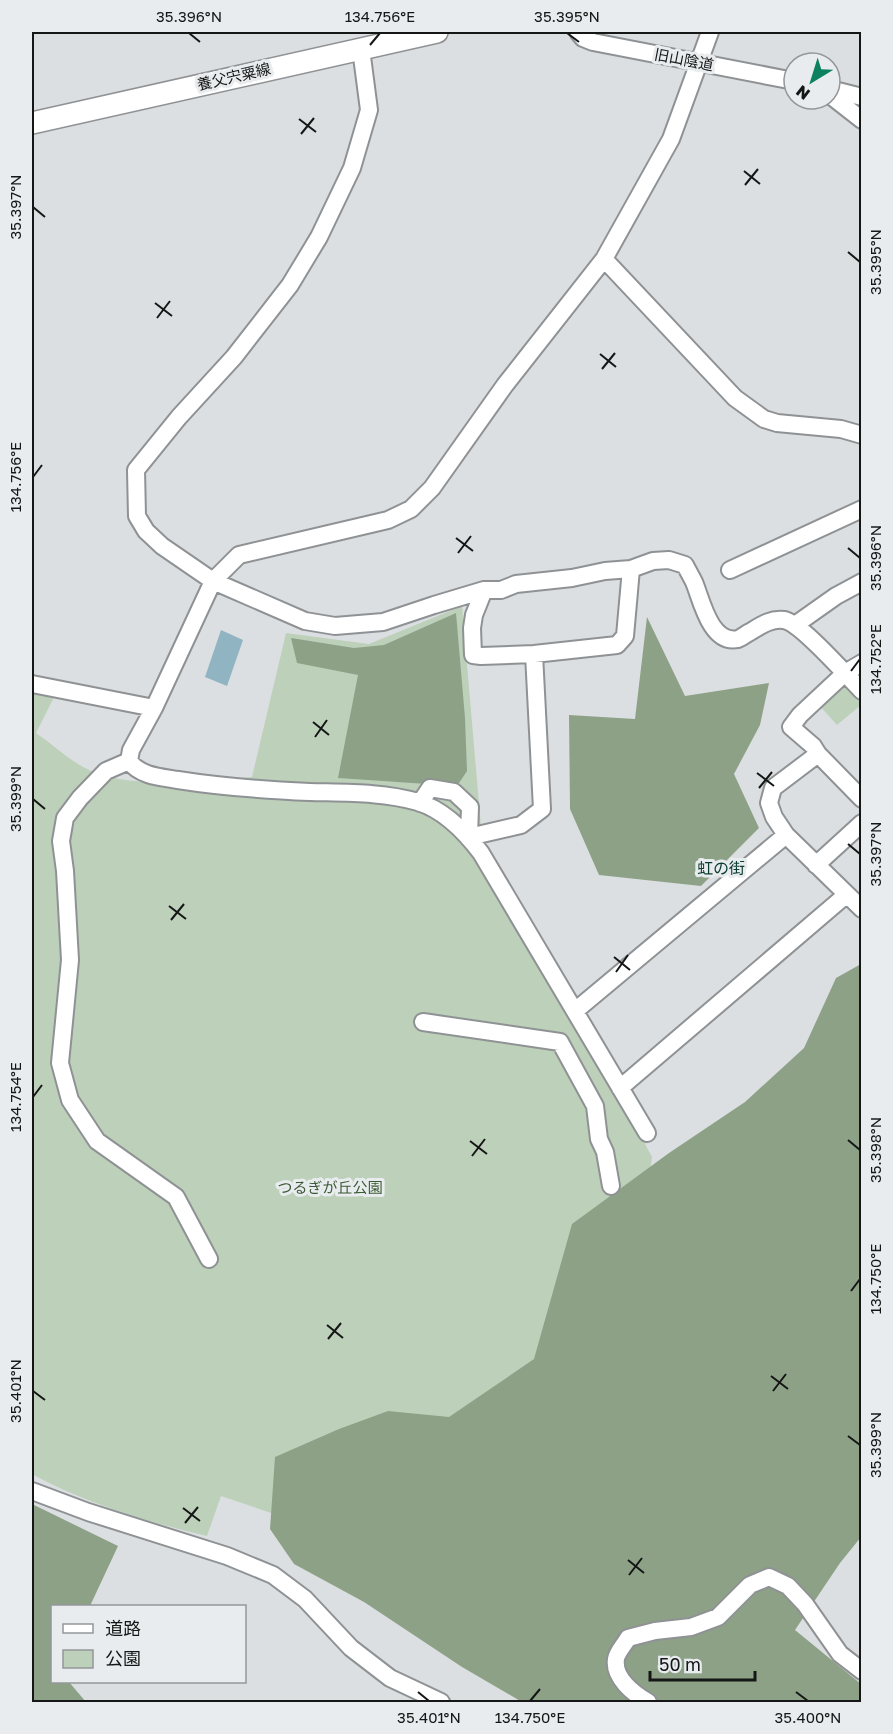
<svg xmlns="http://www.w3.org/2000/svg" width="893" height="1734" viewBox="0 0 893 1734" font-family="'Golos Text','Noto Sans JP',sans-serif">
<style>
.green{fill:#bdd0b9}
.forest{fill:#8da187}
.water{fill:#90b4c1}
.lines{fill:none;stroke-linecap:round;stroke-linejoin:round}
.minor-casing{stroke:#8f9294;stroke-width:20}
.major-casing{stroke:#8f9294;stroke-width:24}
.minor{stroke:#fff;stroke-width:16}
.major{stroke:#fff;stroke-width:21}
.ticks{fill:none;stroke:#151717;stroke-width:2}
.labels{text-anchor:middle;stroke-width:6;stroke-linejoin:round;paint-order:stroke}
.street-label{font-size:15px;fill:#151717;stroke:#e9ecef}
.park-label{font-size:15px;fill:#3b5a32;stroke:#e9ecef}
.neighbourhood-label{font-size:16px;fill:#093c2c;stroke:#e9ecef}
.neatline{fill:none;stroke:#151717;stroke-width:2}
.ticks-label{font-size:15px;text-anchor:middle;fill:#151717}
</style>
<rect width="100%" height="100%" fill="#dcdfe2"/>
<path class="green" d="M462,606L481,827L489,854L652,1157L629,1328L286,1518L221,1496L207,1536C151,1523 82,1502 32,1474V957L34,930L32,920V690L56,693L36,733C52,744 68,759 85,768C128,791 203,780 252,777L286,633L369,644Z
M845,682L862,702L861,705L837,725L818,704Z"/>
<path class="forest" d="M456,613L465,718L467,771L457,786L338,778L358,675L297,663L291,638L354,648L384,645Z
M647,617L685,696L769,683L760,725L734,774L759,828L701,886L599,875L570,809L569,715L635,719Z
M861,964V1537L840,1563L795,1630L861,1684V1702H522L462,1667L364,1602L294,1564L270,1529L275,1457L339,1429L388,1411L449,1417L534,1359L572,1224L669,1153L745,1102L804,1048L836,978Z
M32,1504L118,1546L90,1606H52V1682H69L86,1702H32Z"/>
<path class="water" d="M221,630L243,640L227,686L205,677Z"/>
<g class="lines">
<defs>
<path id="minor" d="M578,32L583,38L593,42L794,81
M361,49L369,110L352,168L319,237L290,285L234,357L179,417L136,470L137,516L146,531L162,546L213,581L305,621L335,626L383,622L434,605L484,590H501L516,584L572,578L605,571L631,569L653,561L669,560L685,565C688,571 691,576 694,582C701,598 710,645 738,639C741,638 746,634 750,632C760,626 771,618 784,620C801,623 848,677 862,691
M830,89L862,97
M830,95L862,120
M604,259L735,398L764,419L777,423L841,429L862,435
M730,570L862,509
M484,590L474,615L472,628L473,655L481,656L534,654L617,645L625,636L631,569
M795,625L836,596L862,582
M862,663L845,673L800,715L791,727L813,746L818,754L773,788L769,803L774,817L786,835L862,909
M32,684L154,708
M818,754L862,799
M129,761L106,771L80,798L65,818L61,841L65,871L70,960L60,1063L70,1100L97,1141L176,1197L209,1259
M420,803L430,788L454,792L470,807L469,837
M469,837L521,825L542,809L534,654
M816,865L862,823
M575,1011L786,835
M423,1022L560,1042L595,1106L599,1139L605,1152L611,1186
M620,1088L846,895
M647,1133L481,853C466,833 444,810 418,802C383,792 346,793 310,792C265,790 222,787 178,780C160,777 140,776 129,761L131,750L154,708L213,581L239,555L388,520L411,509L432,488L505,385L604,259L671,139L710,32
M32,1491L88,1512L227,1556L273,1575L305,1599L351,1648L390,1678L441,1702
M648,1702C634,1694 613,1678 616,1659C617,1652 625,1644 628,1638L655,1631L691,1627L718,1617L750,1585L769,1577L788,1586L805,1604L840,1654L862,1671"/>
<path id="major" d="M32,123L437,32"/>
</defs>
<use href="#minor" class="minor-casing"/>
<use href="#major" class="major-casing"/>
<use href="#minor" class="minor"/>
<use href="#major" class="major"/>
</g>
<path class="ticks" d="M189,33L200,42M567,33L579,42M370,45L380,33M299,119L316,132M301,134L314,118M744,171L760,184M745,185L758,169M33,207L45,217M848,252L860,262M155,303L172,316M157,318L170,301M600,354L616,367M602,369L615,353M33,477L42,465M456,538L473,551M848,548L860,558M458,553L471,536M851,671L860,659M313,722L329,735M315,737L327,720M757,773L774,786M759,788L772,772M33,799L45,809M848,844L860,854M169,906L186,919M171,920L184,904M614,957L630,970M616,972L628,955M33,1097L42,1085M848,1140L860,1150M470,1141L487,1154M472,1156L485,1139M851,1291L860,1279M327,1325L343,1338M328,1339L341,1323M771,1376L788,1389M33,1391L45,1400M773,1391L786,1374M848,1436L860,1445M183,1508L200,1521M185,1523L198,1507M628,1560L644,1573M629,1575L642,1558M418,1692L429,1701M796,1692L808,1701M530,1701L540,1689"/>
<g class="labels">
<g class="street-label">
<text transform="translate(684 60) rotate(11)" y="5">旧山陰道</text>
<text transform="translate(234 77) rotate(-13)" y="5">養父宍粟線</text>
</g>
<g class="park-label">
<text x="330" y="1193">つるぎが丘公園</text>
</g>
<g class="neighbourhood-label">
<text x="721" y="874">虹の街</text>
</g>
</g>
<rect width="893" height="1734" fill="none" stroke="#e9ecef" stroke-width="66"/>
<rect x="51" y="1605" width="195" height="78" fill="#e9ecef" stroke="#949799" stroke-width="1.5"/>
<rect x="63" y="1624" width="30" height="9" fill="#ffffff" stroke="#949799" stroke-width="1.5"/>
<text x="105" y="1635" font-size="18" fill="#151717">道路</text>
<rect x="63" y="1650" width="30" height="18" fill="#bdd0b9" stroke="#949799" stroke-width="1.5"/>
<text x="105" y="1665" font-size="18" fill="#151717">公園</text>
<g transform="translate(812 81) rotate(218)"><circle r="28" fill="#e9ecef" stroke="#949799" stroke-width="1.5"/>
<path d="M0-4.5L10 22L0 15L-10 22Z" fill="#0b8160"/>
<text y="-9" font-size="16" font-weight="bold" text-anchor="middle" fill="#151717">N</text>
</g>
<path d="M650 1671v9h105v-9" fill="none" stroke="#151717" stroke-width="3"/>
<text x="659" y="1671" font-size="18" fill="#151717" stroke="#e9ecef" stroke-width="4.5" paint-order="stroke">50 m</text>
<rect x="33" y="33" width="827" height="1668" class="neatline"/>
<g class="ticks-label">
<text x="189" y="22">35.396°N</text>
<text x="380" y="22">134.756°E</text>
<text x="567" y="22">35.395°N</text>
<text transform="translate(16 207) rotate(-90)" y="5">35.397°N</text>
<text transform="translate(876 262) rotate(-90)" y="5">35.395°N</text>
<text transform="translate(16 477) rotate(-90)" y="5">134.756°E</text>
<text transform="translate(876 558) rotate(-90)" y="5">35.396°N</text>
<text transform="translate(876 659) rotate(-90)" y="5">134.752°E</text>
<text transform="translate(16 799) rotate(-90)" y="5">35.399°N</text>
<text transform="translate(876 854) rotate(-90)" y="5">35.397°N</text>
<text transform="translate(16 1097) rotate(-90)" y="5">134.754°E</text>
<text transform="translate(876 1150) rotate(-90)" y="5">35.398°N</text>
<text transform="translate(876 1279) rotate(-90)" y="5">134.750°E</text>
<text transform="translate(16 1391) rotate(-90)" y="5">35.401°N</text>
<text transform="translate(876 1445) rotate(-90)" y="5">35.399°N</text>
<text x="429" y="1723">35.401°N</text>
<text x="530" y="1723">134.750°E</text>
<text x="808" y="1723">35.400°N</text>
</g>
</svg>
